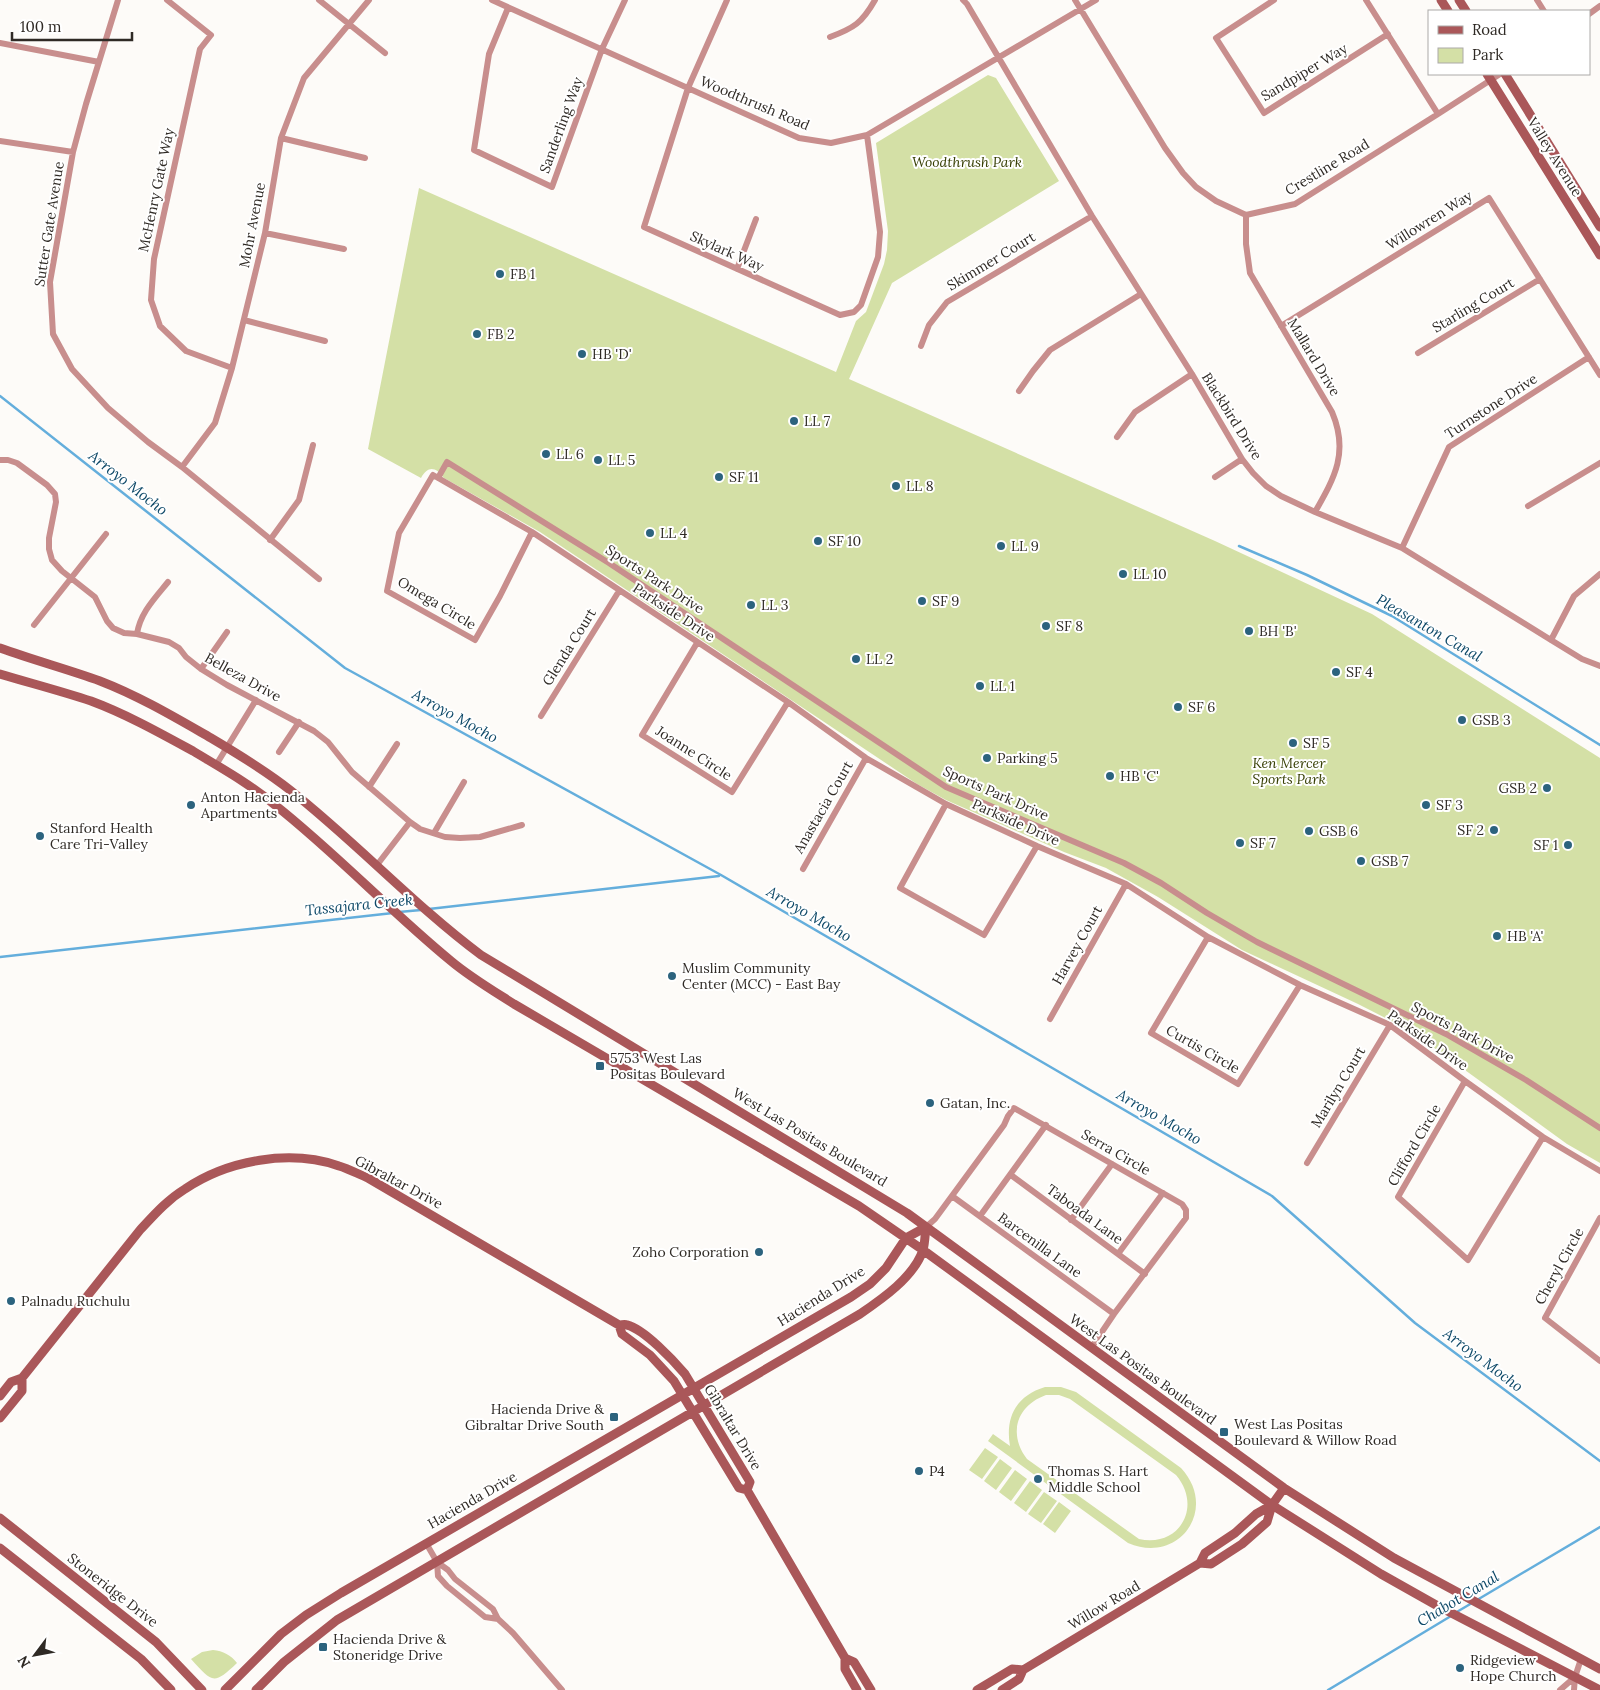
<svg xmlns="http://www.w3.org/2000/svg" width="1600" height="1690" viewBox="0 0 1600 1690" font-family="Lora,serif">
<style>
.green{fill:#d4e0a6;fill-rule:evenodd}
.lines{fill:none;stroke-linecap:round;stroke-linejoin:round}
.stream{stroke:#64aedc;stroke-width:2.5}
.street{stroke:#c88e8d;stroke-width:6}
.secondary{stroke:#aa5759;stroke-width:9}
.poi-dot{fill:#2c637e;stroke:#fff;stroke-width:2}
.labels{text-anchor:middle;stroke-width:4;stroke-linejoin:round;paint-order:stroke}
.street-label{font-size:14px;fill:#2f2a25;stroke:#fff}
.park-label{font-size:14px;font-style:italic;fill:#363e02;stroke:#fff}
.poi-label{font-size:14px;fill:#2f2a25;stroke:#fff;text-anchor:start}
.water-label{font-size:15px;font-style:italic;fill:#0e4968;stroke:#fff}
</style>
<rect width="100%" height="100%" fill="#fdfbf8"/>
<path class="green" d="M988,75L996,78L1059,181L892,283L849,379L1215,541L1372,614L1600,758V1163L1567,1144L1411,1031L1358,1004L1242,950L1158,897L1106,868L1064,852L946,800L917,784L540,532L444,478C436,467 428,465 421,478L368,449L419,188L836,372L856,321L866,312L884,264L887,250L888,231L876,143Z
M1045,1387H1061L1076,1392L1181,1468C1219,1509 1179,1565 1128,1543L988,1441L993,1434L1010,1446C1005,1417 1016,1396 1045,1387ZM1046,1395H1059L1070,1399L1176,1475C1203,1507 1179,1548 1139,1539L1027,1459C1008,1434 1016,1406 1046,1395Z
M985,1448L998,1457L982,1479L969,1470Z
M1000,1459L1012,1468L996,1490L984,1481Z
M1015,1470L1027,1479L1011,1501L999,1492Z
M1030,1481L1042,1490L1026,1512L1014,1503Z
M1044,1492L1057,1501L1041,1523L1028,1514Z
M1059,1502L1071,1511L1055,1533L1043,1524Z
M213,1650C223,1651 231,1655 237,1663C213,1686 212,1682 191,1659L202,1652Z"/>
<g class="lines">
<path class="stream" d="M0,396L345,668L721,875L1272,1196L1415,1323L1600,1461
M1239,546L1307,575L1392,616L1600,745
M429,909L719,876
M399,912L421,910
M0,957L393,913
M1477,1600L1600,1527
M1455,1613L1472,1603
M1328,1690L1451,1616"/>
<path class="street" d="M118,0L86,104L73,152L50,282L53,334L72,369L108,408L148,442L182,467L319,579
M167,0L211,35L200,49L154,259L151,300L160,326L186,351L232,368
M319,0L385,53
M492,0L799,138L831,143L867,135L1096,0
M727,0L688,88L644,227L840,315L854,312L861,305L878,257L880,232L867,135
M963,0L967,4L1092,216L1192,374L1242,459L1253,473L1266,486L1281,496L1315,512L1402,548L1551,640L1582,659L1600,666
M1075,0L1165,148L1183,173L1196,187L1216,201L1246,215L1295,204L1438,114L1500,74
M1274,0L1216,38L1264,113L1388,34
M1366,0L1438,114
M1537,0L1544,11
M508,8L489,54L474,150L552,187L602,49L625,0
M1589,14L1600,6
M830,37C854,28 862,23 875,0
M0,43L99,62
M281,138L365,158
M0,141L73,152
M1246,215V244L1250,273L1332,412C1349,452 1335,477 1315,512
M265,233L344,249
M737,269L756,219
M244,320L325,341
M1281,326L1489,198L1600,375
M921,346L929,325L947,302L1092,216
M1418,353L1540,279
M1019,391L1033,371L1050,350L1141,294
M1117,437L1135,412L1192,374
M0,460H8L17,463L47,485L55,494L56,502L49,538V549L52,560L62,571L95,597L107,621L113,628L124,633L137,634L169,642L179,648L186,657L201,669L227,685L314,731L328,742L352,772L410,822L420,829L445,837L460,838L480,837L522,825
M182,467L215,423L232,368L265,233L281,138L304,78L369,0
M1215,477L1242,459
M438,478L447,462L609,563L946,787L1124,863L1161,883L1207,913L1257,942L1446,1034L1526,1080L1600,1128
M1528,506L1600,463
M532,532L500,596L475,640L387,591L399,533L433,475L532,532L788,702L866,758L946,804L1037,846L1126,884L1208,937L1300,985L1390,1025L1465,1081L1543,1137L1600,1171
M270,540L299,500L313,445
M1402,548L1449,447L1589,357
M34,625L106,534
M137,634C140,613 155,598 168,582
M1551,640L1574,596L1600,574
M697,643L642,735L732,792L788,702
M201,669L227,632
M541,716L619,591
M279,752L299,722
M216,765L256,700
M369,787L397,744
M946,804L900,888L984,935L1037,846
M434,833L464,782
M377,865L410,822
M803,869L866,758
M1208,937L1151,1033L1238,1084L1300,985
M1050,1019L1126,884
M1465,1081L1398,1197L1468,1260L1543,1137
M1307,1163L1390,1025
M1011,1175L1145,1274
M952,1196L1114,1314
M980,1216L1046,1125
M1600,1218L1545,1318L1600,1361
M1071,1220L1112,1164
M926,1227L935,1219L1004,1125L1008,1116L1014,1108L1182,1204L1186,1210V1218L1114,1314L1091,1348
M1118,1254L1163,1193
M426,1543L437,1562L438,1576L447,1586L485,1617L498,1619
M437,1562L448,1570L455,1579L493,1609L498,1619L513,1633L562,1690
M1560,1690L1575,1677
M1574,1690L1575,1677L1581,1659"/>
<path class="secondary" d="M1441,0L1448,11
M1459,0L1466,11
M1487,74L1600,255
M1505,74L1600,227
M0,648C33,660 67,669 100,681C139,696 176,718 211,738C238,754 266,771 290,790C356,842 414,905 481,955L907,1213L1284,1488L1394,1558L1600,1669
M0,674C30,683 61,691 91,701C126,714 160,733 193,751C221,768 250,784 275,805C337,854 390,911 451,961C470,977 492,990 514,1004L859,1206L923,1250L1272,1505L1381,1574L1436,1605L1600,1690
M619,1325L622,1334L650,1355L674,1381L739,1488L747,1490L845,1658V1669L857,1690
M0,1396L11,1382L22,1378L140,1230C154,1215 167,1200 185,1189C228,1160 290,1149 339,1166C349,1169 358,1174 368,1178L619,1325C622,1325 625,1324 627,1325C644,1329 674,1361 685,1374L750,1482L747,1490
M0,1418L22,1391V1378
M0,1518L156,1642L202,1690
M0,1548L141,1659L171,1690
M1200,1563L1211,1564L1242,1544L1267,1522L1272,1505L1284,1488
M845,1658L854,1662L871,1690
M225,1690L281,1634L306,1615L341,1593L851,1297L870,1284L886,1268L906,1238L926,1227
M256,1690L284,1662L337,1620L860,1314C882,1299 914,1277 923,1250C925,1243 925,1234 926,1227
M977,1690L1012,1669L1023,1670L1200,1563L1205,1553L1235,1533L1256,1514L1272,1505
M1002,1690L1019,1679L1023,1670"/>
</g>
<g class="poi-dot">
<circle cx="500" cy="274" r="5"/>
<circle cx="477" cy="334" r="5"/>
<circle cx="582" cy="354" r="5"/>
<circle cx="794" cy="421" r="5"/>
<circle cx="546" cy="454" r="5"/>
<circle cx="598" cy="460" r="5"/>
<circle cx="719" cy="477" r="5"/>
<circle cx="896" cy="486" r="5"/>
<circle cx="650" cy="533" r="5"/>
<circle cx="818" cy="541" r="5"/>
<circle cx="1001" cy="546" r="5"/>
<circle cx="1123" cy="574" r="5"/>
<circle cx="922" cy="601" r="5"/>
<circle cx="751" cy="605" r="5"/>
<circle cx="1046" cy="626" r="5"/>
<circle cx="1249" cy="631" r="5"/>
<circle cx="856" cy="659" r="5"/>
<circle cx="1336" cy="672" r="5"/>
<circle cx="980" cy="686" r="5"/>
<circle cx="1178" cy="707" r="5"/>
<circle cx="1462" cy="720" r="5"/>
<circle cx="1293" cy="743" r="5"/>
<circle cx="987" cy="758" r="5"/>
<circle cx="1110" cy="776" r="5"/>
<circle cx="1547" cy="788" r="5"/>
<circle cx="191" cy="805" r="5"/>
<circle cx="1426" cy="805" r="5"/>
<circle cx="1494" cy="830" r="5"/>
<circle cx="1309" cy="831" r="5"/>
<circle cx="40" cy="836" r="5"/>
<circle cx="1240" cy="843" r="5"/>
<circle cx="1568" cy="845" r="5"/>
<circle cx="1361" cy="861" r="5"/>
<circle cx="1497" cy="936" r="5"/>
<circle cx="672" cy="976" r="5"/>
<rect x="595" y="1061" width="10" height="10" rx="2.5"/>
<circle cx="930" cy="1103" r="5"/>
<circle cx="759" cy="1252" r="5"/>
<circle cx="11" cy="1301" r="5"/>
<rect x="609" y="1412" width="10" height="10" rx="2.5"/>
<rect x="1219" y="1427" width="10" height="10" rx="2.5"/>
<circle cx="919" cy="1471" r="5"/>
<circle cx="1038" cy="1479" r="5"/>
<rect x="318" y="1642" width="10" height="10" rx="2.5"/>
<circle cx="1460" cy="1668" r="5"/>
</g>
<g class="labels">
<g class="street-label">
<text transform="translate(1304 72) rotate(-31)" y="5">Sandpiper Way</text>
<text transform="translate(755 103) rotate(23)" y="5">Woodthrush Road</text>
<text transform="translate(561 125) rotate(-70)" y="5">Sanderling Way</text>
<text transform="translate(1555 157) rotate(58)" y="5">Valley Avenue</text>
<text transform="translate(1327 167) rotate(-31)" y="5">Crestline Road</text>
<text transform="translate(156 190) rotate(-78)" y="5">McHenry Gate Way</text>
<text transform="translate(1429 220) rotate(-32)" y="5">Willowren Way</text>
<text transform="translate(49 224) rotate(-81)" y="5">Sutter Gate Avenue</text>
<text transform="translate(252 225) rotate(-79)" y="5">Mohr Avenue</text>
<text transform="translate(727 251) rotate(24)" y="5">Skylark Way</text>
<text transform="translate(991 261) rotate(-31)" y="5">Skimmer Court</text>
<text transform="translate(1473 305) rotate(-31)" y="5">Starling Court</text>
<text transform="translate(1314 357) rotate(59)" y="5">Mallard Drive</text>
<text transform="translate(1491 406) rotate(-33)" y="5">Turnstone Drive</text>
<text transform="translate(1232 416) rotate(58)" y="5">Blackbird Drive</text>
<text transform="translate(655 579) rotate(33)" y="5">Sports Park Drive</text>
<text transform="translate(437 603) rotate(31)" y="5">Omega Circle</text>
<text transform="translate(674 612) rotate(33)" y="5">Parkside Drive</text>
<text transform="translate(569 647) rotate(-58)" y="5">Glenda Court</text>
<text transform="translate(243 677) rotate(29)" y="5">Belleza Drive</text>
<text transform="translate(694 753) rotate(33)" y="5">Joanne Circle</text>
<text transform="translate(996 793) rotate(24)" y="5">Sports Park Drive</text>
<text transform="translate(823 807) rotate(-60)" y="5">Anastacia Court</text>
<text transform="translate(1016 822) rotate(24)" y="5">Parkside Drive</text>
<text transform="translate(1077 945) rotate(-61)" y="5">Harvey Court</text>
<text transform="translate(1463 1032) rotate(28)" y="5">Sports Park Drive</text>
<text transform="translate(1428 1040) rotate(35)" y="5">Parkside Drive</text>
<text transform="translate(1203 1049) rotate(30)" y="5">Curtis Circle</text>
<text transform="translate(1338 1087) rotate(-59)" y="5">Marilyn Court</text>
<text transform="translate(810 1137) rotate(31)" y="5">West Las Positas Boulevard</text>
<text transform="translate(1414 1145) rotate(-60)" y="5">Clifford Circle</text>
<text transform="translate(1116 1152) rotate(30)" y="5">Serra Circle</text>
<text transform="translate(399 1182) rotate(28)" y="5">Gibraltar Drive</text>
<text transform="translate(1085 1214) rotate(36)" y="5">Taboada Lane</text>
<text transform="translate(1040 1245) rotate(36)" y="5">Barcenilla Lane</text>
<text transform="translate(1559 1266) rotate(-61)" y="5">Cheryl Circle</text>
<text transform="translate(821 1296) rotate(-32)" y="5">Hacienda Drive</text>
<text transform="translate(1143 1369) rotate(36)" y="5">West Las Positas Boulevard</text>
<text transform="translate(733 1427) rotate(59)" y="5">Gibraltar Drive</text>
<text transform="translate(472 1500) rotate(-30)" y="5">Hacienda Drive</text>
<text transform="translate(113 1590) rotate(38)" y="5">Stoneridge Drive</text>
<text transform="translate(1104 1605) rotate(-31)" y="5">Willow Road</text>
</g>
<g class="park-label">
<text x="967" y="167">Woodthrush Park</text>
<text x="1289" y="768">Ken Mercer<tspan x="1289" dy="16">Sports Park</tspan></text>
</g>
<g class="poi-label">
<text x="510" y="279">FB 1</text>
<text x="487" y="339">FB 2</text>
<text x="592" y="359">HB 'D'</text>
<text x="804" y="426">LL 7</text>
<text x="556" y="459">LL 6</text>
<text x="608" y="465">LL 5</text>
<text x="729" y="482">SF 11</text>
<text x="906" y="491">LL 8</text>
<text x="660" y="538">LL 4</text>
<text x="828" y="546">SF 10</text>
<text x="1011" y="551">LL 9</text>
<text x="1133" y="579">LL 10</text>
<text x="932" y="606">SF 9</text>
<text x="761" y="610">LL 3</text>
<text x="1056" y="631">SF 8</text>
<text x="1259" y="636">BH 'B'</text>
<text x="866" y="664">LL 2</text>
<text x="1346" y="677">SF 4</text>
<text x="990" y="691">LL 1</text>
<text x="1188" y="712">SF 6</text>
<text x="1472" y="725">GSB 3</text>
<text x="1303" y="748">SF 5</text>
<text x="997" y="763">Parking 5</text>
<text x="1120" y="781">HB 'C'</text>
<text x="1537" y="793" text-anchor="end">GSB 2</text>
<text x="201" y="802">Anton Hacienda<tspan x="201" dy="16">Apartments</tspan></text>
<text x="1436" y="810">SF 3</text>
<text x="50" y="833">Stanford Health<tspan x="50" dy="16">Care Tri-Valley</tspan></text>
<text x="1484" y="835" text-anchor="end">SF 2</text>
<text x="1319" y="836">GSB 6</text>
<text x="1250" y="848">SF 7</text>
<text x="1558" y="850" text-anchor="end">SF 1</text>
<text x="1371" y="866">GSB 7</text>
<text x="1507" y="941">HB 'A'</text>
<text x="682" y="973">Muslim Community<tspan x="682" dy="16">Center (MCC) - East Bay</tspan></text>
<text x="610" y="1063">5753 West Las<tspan x="610" dy="16">Positas Boulevard</tspan></text>
<text x="940" y="1108">Gatan, Inc.</text>
<text x="749" y="1257" text-anchor="end">Zoho Corporation</text>
<text x="21" y="1306">Palnadu Ruchulu</text>
<text x="604" y="1414" text-anchor="end">Hacienda Drive &amp;<tspan x="604" dy="16">Gibraltar Drive South</tspan></text>
<text x="1234" y="1429">West Las Positas<tspan x="1234" dy="16">Boulevard &amp; Willow Road</tspan></text>
<text x="929" y="1476">P4</text>
<text x="1048" y="1476">Thomas S. Hart<tspan x="1048" dy="16">Middle School</tspan></text>
<text x="333" y="1644">Hacienda Drive &amp;<tspan x="333" dy="16">Stoneridge Drive</tspan></text>
<text x="1470" y="1665">Ridgeview<tspan x="1470" dy="16">Hope Church</tspan></text>
</g>
<g class="water-label">
<text transform="translate(128 483) rotate(38)" y="5">Arroyo Mocho</text>
<text transform="translate(1429 628) rotate(30)" y="5">Pleasanton Canal</text>
<text transform="translate(455 716) rotate(29)" y="5">Arroyo Mocho</text>
<text transform="translate(359 905) rotate(-6)" y="5">Tassajara Creek</text>
<text transform="translate(809 914) rotate(30)" y="5">Arroyo Mocho</text>
<text transform="translate(1159 1117) rotate(30)" y="5">Arroyo Mocho</text>
<text transform="translate(1483 1360) rotate(37)" y="5">Arroyo Mocho</text>
<text transform="translate(1458 1599) rotate(-31)" y="5">Chabot Canal</text>
</g>
</g>
<rect x="1428" y="10" width="162" height="65" fill="#ffffff" stroke="#acaaa8"/>
<rect x="1438" y="26" width="25" height="8" fill="#aa5759" stroke="#acaaa8"/>
<text x="1472" y="35" font-size="15" fill="#2f2a25">Road</text>
<rect x="1438" y="48" width="25" height="15" fill="#d4e0a6" stroke="#acaaa8"/>
<text x="1472" y="60" font-size="15" fill="#2f2a25">Park</text>
<g transform="translate(35 1655) rotate(238)" stroke="#ffffff" stroke-width="4" paint-order="stroke">
<path d="M0-4L9 19L0 12L-9 19Z" fill="#2f2a25"/>
<text y="-8" font-size="14" font-weight="bold" text-anchor="middle" fill="#2f2a25">N</text>
</g>
<path d="M12 32v8h120v-8" fill="none" stroke="#2f2a25" stroke-width="2.5"/>
<text x="20" y="32" font-size="15" fill="#2f2a25" stroke="#ffffff" stroke-width="4" paint-order="stroke">100 m</text>
</svg>
